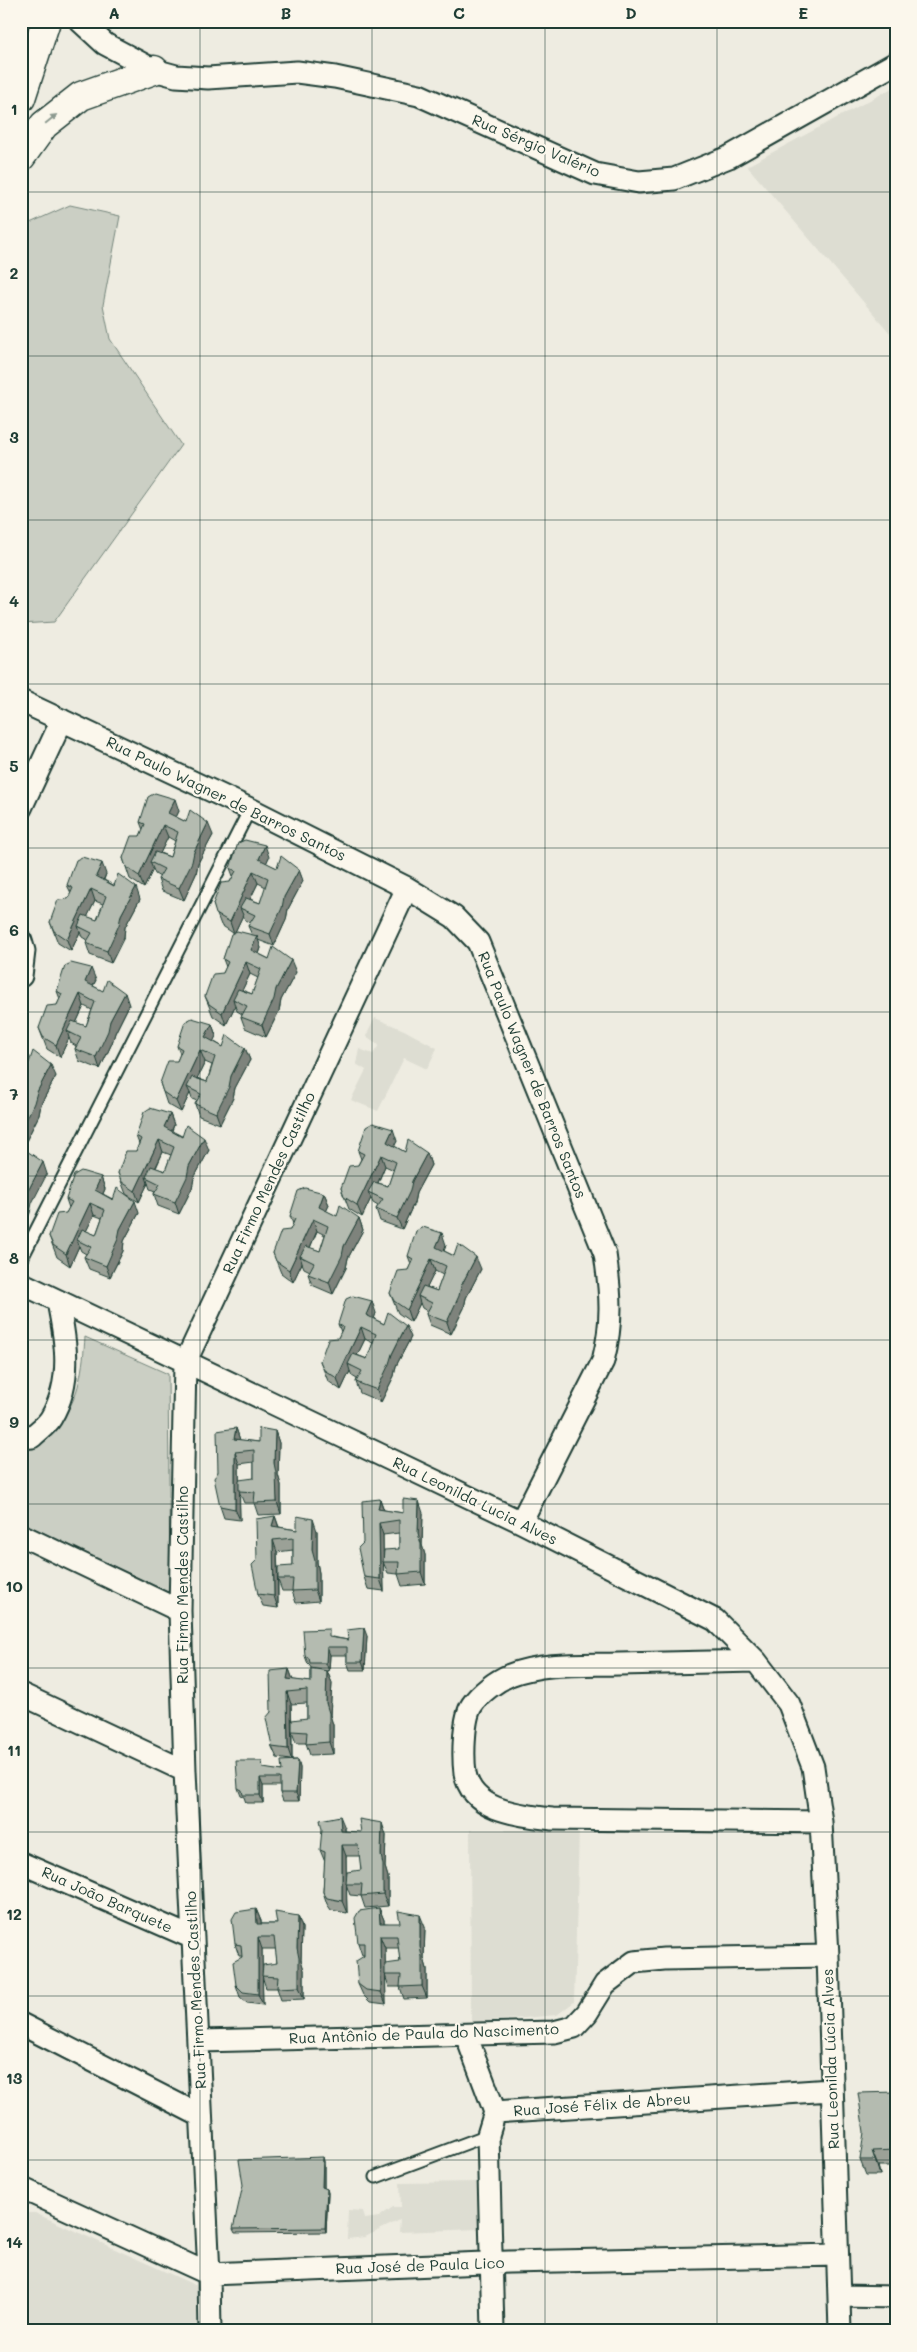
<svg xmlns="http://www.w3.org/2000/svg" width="917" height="2352" viewBox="0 0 917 2352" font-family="Mali,sans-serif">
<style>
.built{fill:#ddddd2}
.green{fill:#cbcfc4;stroke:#75867c}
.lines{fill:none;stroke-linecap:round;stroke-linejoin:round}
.service-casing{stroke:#1f3d34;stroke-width:15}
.minor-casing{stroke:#1f3d34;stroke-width:25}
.tertiary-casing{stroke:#1f3d34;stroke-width:31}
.service{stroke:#fbf7ec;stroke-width:11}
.minor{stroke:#fbf7ec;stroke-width:21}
.tertiary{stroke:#fbf7ec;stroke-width:28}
.wall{fill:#9ba197;stroke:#1f3d34;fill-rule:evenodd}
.shaded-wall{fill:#7e837b;stroke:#1f3d34}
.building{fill:#b4bbb0;stroke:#1f3d34}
.oneway{fill:#8d9a90}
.grid{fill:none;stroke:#1f3d34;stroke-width:1;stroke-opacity:0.55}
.labels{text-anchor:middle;stroke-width:4.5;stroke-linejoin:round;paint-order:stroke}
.street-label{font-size:15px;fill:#1f3d34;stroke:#fbf7ec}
.neatline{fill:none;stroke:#1f3d34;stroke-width:2}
.grid-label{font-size:16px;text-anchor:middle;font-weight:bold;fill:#1f3d34}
</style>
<rect width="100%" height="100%" fill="#eeece1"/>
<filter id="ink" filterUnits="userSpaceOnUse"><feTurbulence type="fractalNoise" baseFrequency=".02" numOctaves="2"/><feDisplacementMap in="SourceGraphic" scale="10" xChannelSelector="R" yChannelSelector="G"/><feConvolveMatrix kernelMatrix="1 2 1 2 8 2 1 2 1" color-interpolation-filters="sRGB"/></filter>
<g filter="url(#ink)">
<path class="built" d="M896,86V340L747,166Z
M375,1018L404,1030L437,1048L427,1069L404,1058L378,1111L351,1100L366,1070L356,1064L359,1049L373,1054L379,1045L366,1036Z
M470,1830H579L574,2002L557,2015L471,2023Z
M477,2182L479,2229L399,2232L400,2220L365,2237L347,2239L348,2210L363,2211L365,2219L379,2217L393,2207H401L400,2183Z
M21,2213H35L208,2291L207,2331H21Z"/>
<path class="green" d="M70,205L120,216L103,305L110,339L181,445L54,622L21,624V227Z
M85,1337L168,1374L170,1593L21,1522V1446C33,1438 51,1431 60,1421C80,1399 83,1365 85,1337Z"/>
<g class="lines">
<defs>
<path id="service" d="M21,1260L250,809
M376,2177L488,2135"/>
<path id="minor" d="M80,21L105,44L154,70L176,76L208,78L297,72L335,77L419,95L595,174L639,182L674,179L729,157L896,63
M21,701L250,809L407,888L454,917L478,942L605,1254C611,1295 613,1321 603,1361L521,1522
M21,808L62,720
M21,941L24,951L21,976
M21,1283L521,1522L715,1620L756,1661L789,1704L813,1767L821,1822L828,1956L840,2331
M21,1438L32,1437C38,1431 47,1425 51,1418C73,1381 66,1341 58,1302
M21,1535L180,1611
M756,1661C710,1662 665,1663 619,1664C583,1665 544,1662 510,1675C496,1681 480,1693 472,1705C463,1718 463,1758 465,1773C472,1812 521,1815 552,1819L821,1822
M21,1694L185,1771
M21,1863L193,1938
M21,2024L201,2116
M466,2035L495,2112
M200,2041L554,2032L574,2027L587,2013L605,1984L634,1962L664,1959L828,1956
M21,2188L209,2274L509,2262L837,2255
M840,2296L896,2297
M210,2331L209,2274L185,1771L180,1611L185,1363L407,888
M493,2331L488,2135L495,2112L831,2090"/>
<path id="tertiary" d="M21,98L46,21
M21,157L44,125L81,96L154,70"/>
</defs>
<use href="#service" class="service-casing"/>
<use href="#minor" class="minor-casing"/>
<use href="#tertiary" class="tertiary-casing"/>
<use href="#service" class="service"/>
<use href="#minor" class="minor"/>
<use href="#tertiary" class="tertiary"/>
</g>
<path class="wall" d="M179,811L176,817L213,835L198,863L196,874L184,900L162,891L158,879L160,877L155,874L153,869L144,888L130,879L123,858L140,836L143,830L140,822ZM168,837L175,841L170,857L160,853Z
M269,857L266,863L277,868L299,870L303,881L288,909L286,920L274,946L258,940L261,948L259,954L296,972L281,1000L279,1011L266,1037L245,1028L241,1017L242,1014L237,1011L235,1006L226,1025L213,1016L205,996L223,973L226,967L223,959L233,933L221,925L213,904L230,882L233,876L230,868ZM258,883L266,887L260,903L250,899ZM243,915L245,920L250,923L248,926L252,935L235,932ZM250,974L258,978L252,994L242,990Z
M106,874L104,880L140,899L125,927L124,937L111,963L90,955L86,943L87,940L82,937L80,932L71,951L58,943L50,922L68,899L71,893L67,885ZM95,901L103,904L97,920L87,917Z
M96,980L93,986L129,1005L115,1033L112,1043L100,1069L79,1061L75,1049L76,1046L71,1043L69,1038L60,1057L47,1049L39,1028L57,1005L60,999L57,991ZM84,1006L92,1010L86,1026L76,1023Z
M212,1024L216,1036L213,1041L223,1047L245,1048L250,1060L235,1088L233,1098L220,1124L199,1116L195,1104L197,1101L192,1099L190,1093L181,1112L167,1104L160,1083L177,1061L180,1054L177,1046ZM205,1062L212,1065L207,1082L197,1078Z
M21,1059L56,1076L41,1104L39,1115L26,1141L21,1139Z
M170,1114L174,1125L172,1131L209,1150L194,1178L192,1188L179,1214L158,1206L154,1194L155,1191L150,1189L148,1183L139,1202L126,1194L118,1173L136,1151L139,1144L136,1136ZM163,1152L171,1155L165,1171L156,1168Z
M397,1141L394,1146L405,1152L427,1153L431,1165L416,1193L414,1203L402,1229L380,1221L376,1209L378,1206L373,1203L371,1198L362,1217L349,1209L341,1188L358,1165L361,1159L358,1151ZM385,1166L394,1170L388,1186L378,1183Z
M101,1177L105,1189L103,1194L139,1213L124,1241L123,1251L110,1277L89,1269L84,1257L86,1254L81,1251L79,1246L70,1266L57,1257L49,1236L66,1213L69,1208L66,1199ZM94,1215L102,1218L96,1235L86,1231Z
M324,1193L329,1205L326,1211L337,1216L359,1218L363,1230L348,1258L346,1268L333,1294L312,1285L308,1274L310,1271L304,1268L302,1263L293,1282L281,1273L273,1253L290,1230L293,1224L290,1216ZM317,1231L325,1235L320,1251L310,1248Z
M446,1245L444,1251L481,1269L466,1298L464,1308L451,1334L430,1325L426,1314L427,1311L422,1308L420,1303L411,1322L398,1313L390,1293L408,1270L411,1264L408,1256ZM435,1271L443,1275L437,1291L427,1287Z
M376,1313L374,1319L411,1337L396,1366L394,1376L381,1402L360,1393L356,1382L357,1379L352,1376L350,1371L341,1390L328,1381L320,1361L338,1338L341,1332L338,1324ZM365,1339L373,1343L367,1359L357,1355Z
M236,1428L240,1440L259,1442L275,1431L279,1443L278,1475L281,1485V1514L258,1515L254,1503H244L239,1491L240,1520L224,1518L220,1506L218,1472ZM254,1462V1478L239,1489V1464Z
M380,1499L384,1510L403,1513H423L422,1545L425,1555V1584L402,1586L398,1574L388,1573L383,1562L384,1591L368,1589L364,1577ZM399,1533V1549L383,1562V1535Z
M275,1516L279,1527L297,1530L317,1531V1562L319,1573V1601L296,1603L292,1591H282L278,1580V1608L263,1606L258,1594ZM293,1550V1566L278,1572L277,1552Z
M367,1636L365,1670H350L347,1662V1655H330L329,1671H327L332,1683L330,1715L333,1725V1754L310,1755L306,1743H296L292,1732V1760H298L300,1768L299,1801H283L280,1793V1786H263V1803H246L244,1797L241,1796L238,1788L265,1769L282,1771L290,1760L277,1758L272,1747L271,1712L289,1669L293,1680L311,1682V1668L310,1666L308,1664L305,1656L332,1637L348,1640ZM307,1703V1718L292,1728L291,1704Z
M345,1828V1831L386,1835L385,1867L388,1877V1906L365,1908L361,1896L350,1895L346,1884L347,1913L331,1910L327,1904L323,1892L325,1862L320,1850ZM346,1856H360L361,1870L346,1883Z
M379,1908L384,1920V1923L425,1927L424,1958L427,1969V1998L404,1999L400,1987H389L385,1975L386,2004L370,2002L363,1995L358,1984L364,1955H362L358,1943ZM385,1948H399L400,1962L385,1974Z
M256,1909L261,1921V1924H277L298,1916L302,1928L301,1960L304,1970V1999L281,2000L277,1988H266L262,1976L263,2005L247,2003L240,1997L236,1985L242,1956H239L235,1944ZM262,1949H276L277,1963L262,1976Z
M896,2092V2166H878L880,2175H866L860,2160Z
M324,2161V2188L327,2189L328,2193L326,2232L235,2233L233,2229Z"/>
<path class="shaded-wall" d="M175,799L179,811L173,824L168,813Z
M208,823L213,835L198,863L196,874L184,900L179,888L194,852Z
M163,825L168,837L155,864L150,862L153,869L144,888L139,876Z
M265,845L269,857L263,871L259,859Z
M102,863L106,874L100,888L96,876Z
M299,870L303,881L288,909L286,920L274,946L270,934L284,897Z
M253,871L258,883L245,910L240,908L243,915L234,934L230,922Z
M136,887L140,899L125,927L124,937L111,963L107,951L121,915Z
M91,889L95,901L82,928L78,926L80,932L71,951L67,940Z
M257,936L261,948L256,962L251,950Z
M291,960L296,972L281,1000L279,1011L266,1037L262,1025L276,989Z
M246,962L250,974L237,1001L233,999L235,1006L226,1025L222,1013Z
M91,968L96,980L89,994L85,982Z
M125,993L129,1005L115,1033L112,1043L100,1069L96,1057L110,1021Z
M80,994L84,1006L71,1034L67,1031L69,1038L60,1057L56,1045Z
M212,1024L216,1036L210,1049L205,1037Z
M245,1048L250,1060L235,1088L233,1098L220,1124L216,1113L231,1076Z
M200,1050L205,1062L192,1089L187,1087L190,1093L181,1112L176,1101Z
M51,1065L56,1076L41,1104L39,1115L26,1141L22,1129L37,1092Z
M170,1114L174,1125L168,1139L164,1127Z
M393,1129L397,1141L391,1154L387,1142Z
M204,1138L209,1150L194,1178L192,1188L179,1214L175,1202L189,1166Z
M159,1140L163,1152L150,1179L146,1177L148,1183L139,1202L135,1191Z
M427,1153L431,1165L416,1193L414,1203L402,1229L397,1218L412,1181Z
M381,1155L385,1166L373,1194L368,1192L371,1198L362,1217L357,1205Z
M43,1162L47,1174L32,1203L30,1213L21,1231V1211L28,1191Z
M101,1177L105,1189L99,1202L95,1190Z
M324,1193L329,1205L323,1219L319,1207Z
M135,1201L139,1213L124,1241L123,1251L110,1277L106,1266L120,1229Z
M90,1203L94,1215L81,1242L77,1240L79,1246L70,1266L66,1254Z
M359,1218L363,1230L348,1258L346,1268L333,1294L329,1282L344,1246Z
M313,1219L317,1231L305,1259L300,1256L302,1263L293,1282L289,1270Z
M442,1233L446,1245L441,1259L436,1247Z
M476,1257L481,1269L466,1298L464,1308L451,1334L447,1322L461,1286Z
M431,1259L435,1271L422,1298L418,1296L420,1303L411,1322L407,1310Z
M372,1301L376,1313L371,1327L366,1315Z
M406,1326L411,1337L396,1366L394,1376L381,1402L377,1390L392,1354Z
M361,1327L365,1339L352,1366L348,1364L350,1371L341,1390L337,1378Z
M236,1428L240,1440L234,1439Z
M275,1431L279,1443L278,1475L281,1485V1514L277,1502L274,1463Z
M235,1452L239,1464L240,1520L235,1509Z
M380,1499L384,1511L378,1509Z
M419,1501L423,1513L422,1545L425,1555V1584L421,1572L418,1533Z
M275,1516L279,1528L272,1526Z
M313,1519L317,1531V1562L319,1573V1601L315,1590L312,1550Z
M379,1523L383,1535L384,1591L380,1579Z
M273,1540L277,1552L278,1608L274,1596Z
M364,1628L367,1636L365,1670L362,1662Z
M327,1647L330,1655L329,1671L326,1663Z
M289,1669L293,1680L287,1679Z
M327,1671L332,1683L330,1715L333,1725V1754L329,1742L326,1703Z
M287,1692L291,1704L292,1761L288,1749Z
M298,1760L300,1768L299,1801L296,1793Z
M260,1778L263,1786V1803L260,1795Z
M340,1816L345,1828V1843L341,1831Z
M382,1823L386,1835L385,1867L388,1877V1906L383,1894L381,1855Z
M342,1845L346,1856L347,1913L342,1901Z
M379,1908L384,1920V1934L380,1923Z
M256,1909L261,1921V1936L257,1924Z
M420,1915L425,1927L424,1958L427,1969V1998L422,1986L420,1947Z
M298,1916L302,1928L301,1960L304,1970V1999L299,1987L297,1948Z
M380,1936L385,1948L386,2004L381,1992Z
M258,1937L262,1949L263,2005L258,1994Z
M872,2151L878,2166L880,2175Z
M323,2157L324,2161V2191L322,2187Z
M327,2189L328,2193L326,2232L325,2228Z"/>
<path class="building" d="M155,793L175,799L168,813L186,822L190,810L208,823L194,852L192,862L179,888L158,879L164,869L150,862L155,852L170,857L178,832L163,825L139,876L126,867L123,858L131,836H140L145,824L140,822L148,797Z
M245,840L265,845L259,859L277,868L281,856L299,870L284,897L282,908L270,934L248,926L255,915L240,908L246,898L260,903L268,878L253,871L230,922L216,914L213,904L221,883L230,882L236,871L230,868L238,843Z
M82,857L102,863L96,876L114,886L118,874L136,887L121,915L119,925L107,951L86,943L92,933L78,926L83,915L97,920L106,896L91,889L67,940L54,931L50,922L58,900L68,899L73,888L67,885L76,860Z
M237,931L257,936L251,950L269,959L273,947L291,960L276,989L274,999L262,1025L241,1017L247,1006L233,999L238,989L252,994L261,969L246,962L222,1013L209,1004L205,996L213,974L223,973L228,962L223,959L231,934Z
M71,963L91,968L85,982L103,991L107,980L125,993L110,1021L108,1031L96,1057L75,1049L81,1038L67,1031L72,1021L86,1026L95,1002L80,994L56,1045L43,1037L39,1028L47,1006L57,1005L62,994L57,991L65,966Z
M192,1018L212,1024L205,1037L223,1047L227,1035L245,1048L231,1076L229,1087L216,1113L195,1104L201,1094L187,1087L192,1077L207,1082L215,1057L200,1050L176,1101L163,1092L160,1083L168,1061H177L182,1049L177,1046L185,1022Z
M33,1051L51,1065L37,1092L34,1103L22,1129L21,1059L29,1063Z
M150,1108L170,1114L164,1127L182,1137L186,1125L204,1138L189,1166L187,1177L175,1202L154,1194L160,1184L146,1177L151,1166L165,1171L174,1147L159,1140L135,1191L122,1182L118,1173L126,1151H136L141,1139L136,1136L144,1112Z
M373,1123L393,1129L387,1142L405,1152L408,1140L427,1153L412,1181L410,1191L397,1218L376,1209L383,1199L368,1192L374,1182L388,1186L396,1162L381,1155L357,1205L344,1197L341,1188L349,1166L358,1165L364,1154L358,1151L366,1127Z
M24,1149L43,1162L28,1191L26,1201L21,1211V1160Z
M81,1171L101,1177L95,1190L113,1200L117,1188L135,1201L120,1229L118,1239L106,1266L84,1257L91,1247L77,1240L82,1229L96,1235L105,1210L90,1203L66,1254L53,1245L49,1236L57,1214L66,1213L72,1202L66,1199L74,1175Z
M305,1188L324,1193L319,1207L337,1216L340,1205L359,1218L344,1246L342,1256L329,1282L308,1274L314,1263L300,1256L306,1246L320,1251L328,1226L313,1219L289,1270L276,1261L273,1253L281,1231L290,1230L295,1219L290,1216L298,1191Z
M423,1227L442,1233L436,1247L454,1256L458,1244L476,1257L461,1286L459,1296L447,1322L426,1314L432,1303L418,1296L423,1286L437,1291L446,1266L431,1259L407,1310L394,1301L390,1293L398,1271L408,1270L413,1259L408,1256L416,1231Z
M353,1296L372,1301L366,1315L384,1324L388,1312L406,1326L392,1354L389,1364L377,1390L356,1382L362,1371L348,1364L353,1354L367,1359L376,1334L361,1327L337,1378L324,1370L320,1361L328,1339L338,1338L343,1327L338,1324L346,1299Z
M236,1428L234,1439L259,1442V1428L275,1431L274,1463L276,1473L277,1502L254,1503L255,1492L239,1491V1480L254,1478V1450L235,1452V1509L220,1506L214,1478L218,1472L217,1431Z
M380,1499L378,1509L403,1513V1499L419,1501L418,1533L421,1544V1572L398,1574L399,1562H383L384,1550L399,1549V1520L379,1523L380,1579L364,1577L358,1548L363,1543L362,1501Z
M275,1516L272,1526L297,1530V1516L313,1519L312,1550L315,1561V1590L292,1591L293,1579H278V1567L293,1566V1538L273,1540L274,1596L258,1594L252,1565L257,1560L256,1519Z
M364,1628L362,1662H347V1647H327L326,1663H310L309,1658L305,1656L303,1630L329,1629V1637L348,1640L347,1630Z
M311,1668L327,1671L326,1703L329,1713V1742L306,1744L307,1732L292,1731V1720L307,1718V1690L287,1692L288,1749L272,1747L266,1718L271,1712L270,1671L289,1669L287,1679L311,1682Z
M298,1760L296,1793H280V1778H260V1795H243L242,1790L238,1788L236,1761H262L263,1768L282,1771L281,1761Z
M340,1816L341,1831L361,1832L359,1819L382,1823L381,1855L383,1865V1894L361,1896L362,1884H346L347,1872L361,1870L358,1845H342V1901L327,1898L323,1892L325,1852L320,1850L322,1829L320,1820Z
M379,1908L380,1923H400L398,1911L420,1915V1947L422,1957V1986L400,1987L401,1975H385V1964L400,1962L397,1936H380L381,1992L366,1990L358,1984L356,1961L364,1956V1943H358L355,1918L359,1911Z
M256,1909L257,1924H277L275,1912L298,1916L297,1948L299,1958V1987L277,1988L278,1977L262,1976L263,1965L277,1963L274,1937H258V1994L243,1992L236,1985L233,1962L242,1957L241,1945L235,1944L232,1919L236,1912Z
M896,2092V2150L872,2151L875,2160H860L864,2132L858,2093Z
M323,2157L322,2187L327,2189L325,2228L233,2229L243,2185L239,2160Z"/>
<defs><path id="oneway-solid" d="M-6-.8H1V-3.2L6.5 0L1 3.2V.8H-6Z" transform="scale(1.25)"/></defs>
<use class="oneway" href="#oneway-solid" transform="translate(51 119) rotate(-39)"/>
</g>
<path class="grid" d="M200,21V2331M372,21V2331M545,21V2331M717,21V2331M21,192H896M21,356H896M21,520H896M21,684H896M21,848H896M21,1012H896M21,1176H896M21,1340H896M21,1504H896M21,1668H896M21,1832H896M21,1996H896M21,2160H896"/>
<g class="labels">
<g class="street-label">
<text transform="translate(536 146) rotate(23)" y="5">Rua Sérgio Valério</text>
<text transform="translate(226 799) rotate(26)" y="5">Rua Paulo Wagner de Barros Santos</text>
<text transform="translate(532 1075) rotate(68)" y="5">Rua Paulo Wagner de Barros Santos</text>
<text transform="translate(269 1183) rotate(-65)" y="5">Rua Firmo Mendes Castilho</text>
<text transform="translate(475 1501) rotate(26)" y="5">Rua Leonilda Lucia Alves</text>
<text transform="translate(183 1585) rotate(-90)" y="5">Rua Firmo Mendes Castilho</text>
<text transform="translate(107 1900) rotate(24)" y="5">Rua João Barquete</text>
<text transform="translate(196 1990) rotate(-93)" y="5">Rua Firmo Mendes Castilho</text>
<text transform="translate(424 2034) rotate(-2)" y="5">Rua Antônio de Paula do Nascimento</text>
<text transform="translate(831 2059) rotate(-92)" y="5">Rua Leonilda Lúcia Alves</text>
<text transform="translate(602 2105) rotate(-4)" y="5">Rua José Félix de Abreu</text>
<text transform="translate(420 2266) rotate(-2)" y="5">Rua José de Paula Lico</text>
</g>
</g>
<rect width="917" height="2352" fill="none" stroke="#fbf7ec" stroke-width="55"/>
<rect x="28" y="28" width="862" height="2296" class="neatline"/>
<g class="grid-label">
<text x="114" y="19">A</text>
<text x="286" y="19">B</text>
<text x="459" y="19">C</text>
<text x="631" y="19">D</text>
<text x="803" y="19">E</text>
<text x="14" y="115">1</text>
<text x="14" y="279">2</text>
<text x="14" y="443">3</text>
<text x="14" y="607">4</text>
<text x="14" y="772">5</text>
<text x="14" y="936">6</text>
<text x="14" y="1100">7</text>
<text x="14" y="1264">8</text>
<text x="14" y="1428">9</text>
<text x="14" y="1592">10</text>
<text x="14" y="1756">11</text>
<text x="14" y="1920">12</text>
<text x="14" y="2084">13</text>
<text x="14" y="2248">14</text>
</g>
</svg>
